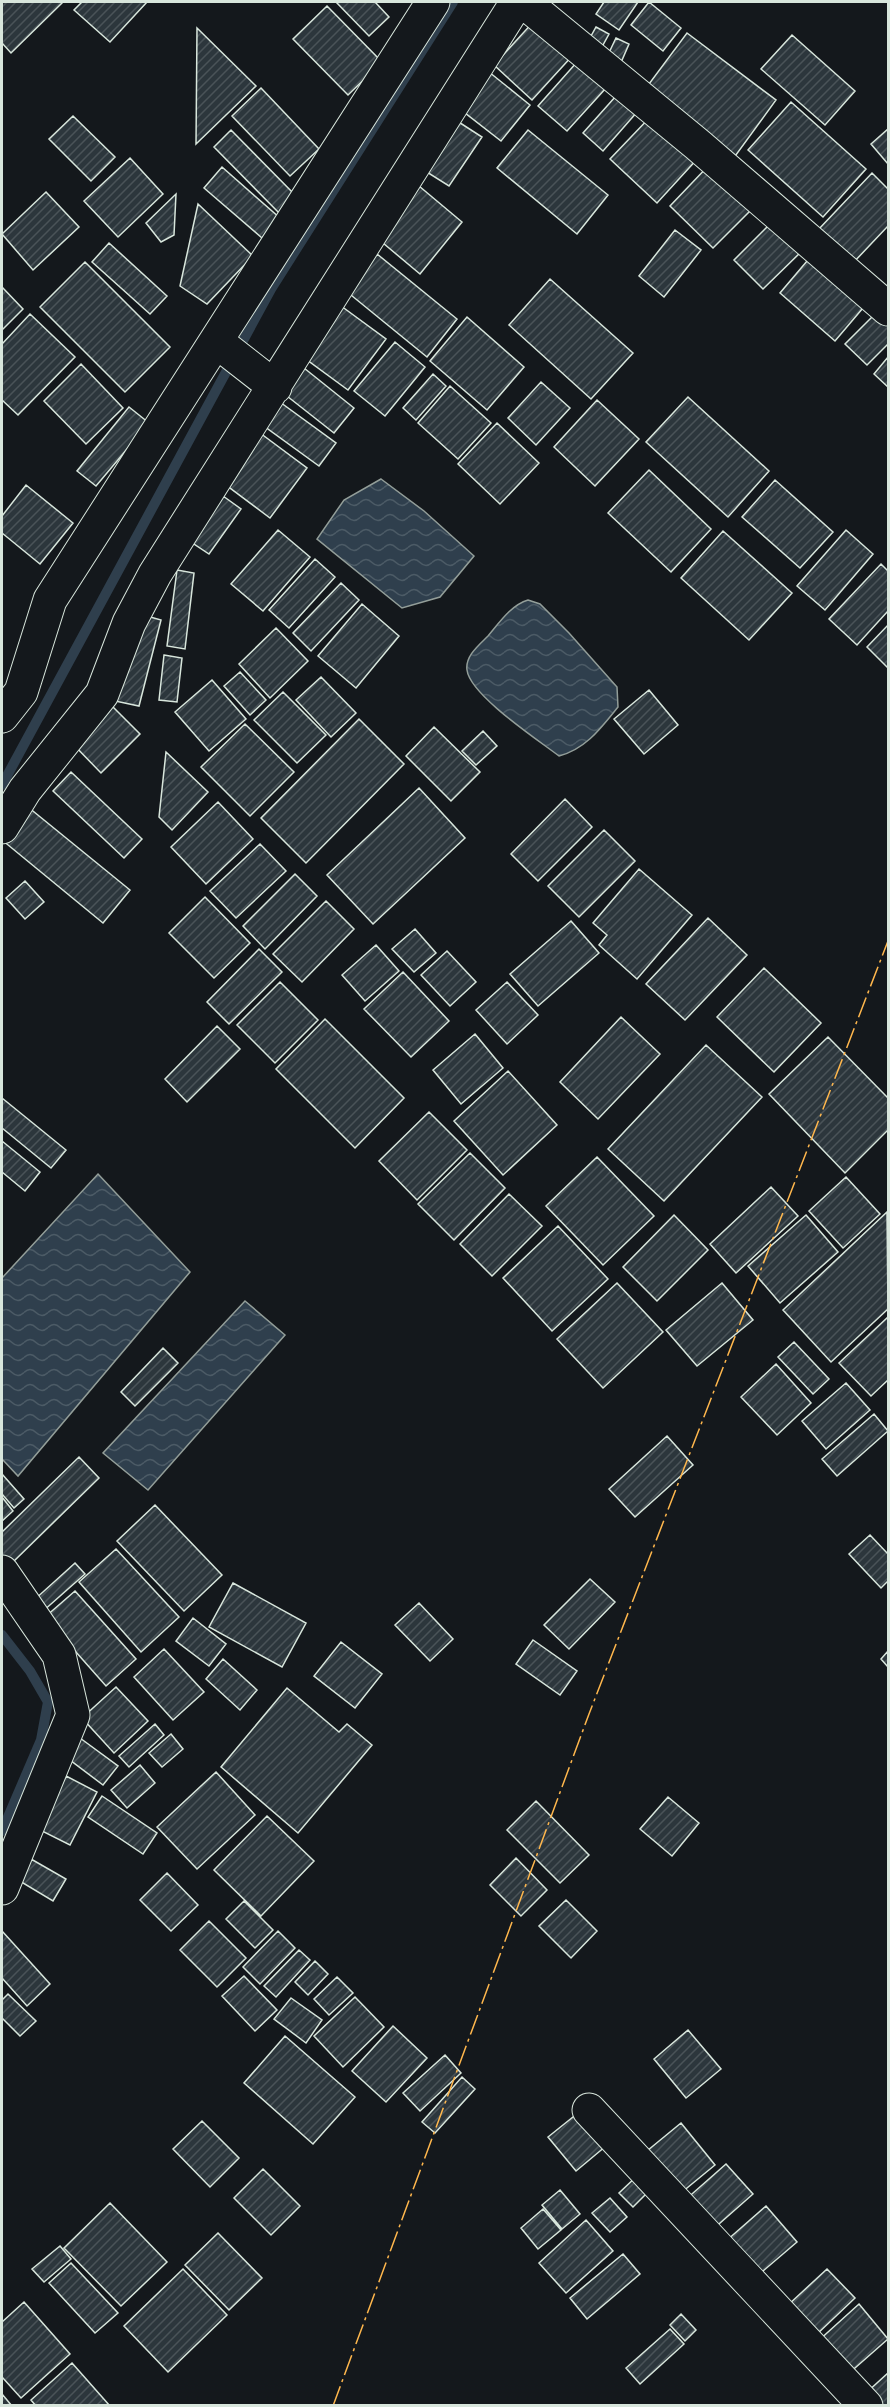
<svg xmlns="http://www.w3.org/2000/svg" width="890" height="2407" viewBox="0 0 890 2407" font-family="'Crimson Pro',serif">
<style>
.water{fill:url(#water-waves);stroke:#939e99;stroke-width:1.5}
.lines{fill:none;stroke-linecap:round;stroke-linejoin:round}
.stream{stroke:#2f3f4d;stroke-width:10}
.building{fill:url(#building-hatch);stroke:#d8e6dc;stroke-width:1.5}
.minor-casing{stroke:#d8e6dc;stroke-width:35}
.minor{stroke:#14181c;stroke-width:33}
.power{stroke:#ffb74d;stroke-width:1.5;stroke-dasharray:21 4.5 3 4.5;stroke-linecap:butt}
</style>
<defs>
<pattern id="water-waves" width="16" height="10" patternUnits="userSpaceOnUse" patternTransform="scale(1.5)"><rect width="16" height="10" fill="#2f3f4d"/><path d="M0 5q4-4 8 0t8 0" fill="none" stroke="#4c5b66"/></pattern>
<pattern id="building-hatch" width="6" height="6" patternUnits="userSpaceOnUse" patternTransform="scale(1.5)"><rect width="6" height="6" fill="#2c363c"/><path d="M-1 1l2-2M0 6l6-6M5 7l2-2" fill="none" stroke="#4a5358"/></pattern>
</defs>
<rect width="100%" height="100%" fill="#14181c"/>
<path class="water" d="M381,479L424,511L474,556L440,597L402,608L317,539L344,500Z
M528,600L540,604L569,633L617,687L618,707C601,728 586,749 559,756C538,740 470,695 467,670C465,656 479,645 488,636C499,623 511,605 528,600Z
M98,1174L190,1272L18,1476L2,1459V1278Z
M245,1301L285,1335L148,1490L103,1453Z"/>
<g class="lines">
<path class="stream" d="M2,785L271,289L453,2
M2,1635L30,1671L48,1702L41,1740L2,1831"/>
</g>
<path class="building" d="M2,2H63L11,53L2,43Z
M82,2H147L110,42L74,10Z
M336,2H375L389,17L369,36Z
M604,2H638L619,30L596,14Z
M649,2L681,28L663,51L631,25Z
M327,6L382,62L348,95L293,39Z
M535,20L573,55L532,100L494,65Z
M596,27L609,34L598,54L585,47Z
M197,28L256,86L196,144Z
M687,33L776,100L733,159L643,92Z
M792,35L855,91L825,125L761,69Z
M616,38L629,44L619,67L605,61Z
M577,62L606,88L567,131L538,106Z
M489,72L530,105L501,141L460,109Z
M624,87L644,104L603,151L583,133Z
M261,88L319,149L290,176L232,116Z
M791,102L866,169L823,217L748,150Z
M653,114L699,157L657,203L610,159Z
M73,116L115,157L91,181L49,139Z
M454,119L482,137L449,186L422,169Z
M888,129V164L871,144Z
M231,130L298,198L281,215L214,147Z
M528,130L608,195L577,234L497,168Z
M130,158L163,194L118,237L84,201Z
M711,163L755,206L713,248L670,206Z
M222,167L280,218L262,238L204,188Z
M872,173L888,189V226L853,263L818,230Z
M419,186L462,222L420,274L377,238Z
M46,192L79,227L33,270L2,234Z
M176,194L174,235L161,242L146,223Z
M198,204L253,256L207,304L180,286Z
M774,220L803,250L763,289L734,260Z
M675,230L701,250L664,297L639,276Z
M109,243L167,296L150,314L92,262Z
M377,254L457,319L427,357L346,291Z
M813,254L868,302L835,341L780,293Z
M85,262L170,347L125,392L40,307Z
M550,279L633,353L591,399L509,325Z
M2,287L23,309L2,330Z
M337,303L386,339L348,390L299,354Z
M879,310L888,319V344L867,365L845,344Z
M30,314L75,357L18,415L2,400V344Z
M467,317L524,367L487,410L430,361Z
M395,342L425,367L385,416L354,391Z
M888,357V387L874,374Z
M81,364L123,408L86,444L44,401Z
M299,364L354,408L334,433L278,389Z
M433,374L446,386L416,420L403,408Z
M541,382L570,408L536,445L508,418Z
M450,386L491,423L458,459L418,423Z
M273,397L336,443L319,466L257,421Z
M688,397L769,471L728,517L646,442Z
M597,400L639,439L595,486L554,447Z
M129,407L149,423L96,486L77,471Z
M497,423L539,463L500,504L458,464Z
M256,430L307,468L270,518L218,479Z
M649,470L711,529L671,572L608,513Z
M775,480L833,532L800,568L742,517Z
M26,485L73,523L40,564L2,533V516Z
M223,496L241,509L209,554L191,542Z
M278,530L310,557L263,611L231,584Z
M846,530L873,554L825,610L797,586Z
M723,531L792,593L749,640L681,578Z
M315,559L335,577L289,628L269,610Z
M881,564L888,571V611L857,645L829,619Z
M177,570L194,573L185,649L167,646Z
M341,583L359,600L311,651L293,633Z
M362,604L399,636L356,688L318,656Z
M136,613L161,620L139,706L115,701Z
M888,625V668L867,647Z
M276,628L308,661L270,698L239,664Z
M164,655L182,658L177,702L159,700Z
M240,672L266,700L250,715L224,686Z
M321,677L356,713L331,737L296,700Z
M212,680L246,719L209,751L175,712Z
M649,690L678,725L644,754L614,719Z
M283,692L326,735L297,763L254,720Z
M110,704L140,734L101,773L71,742Z
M359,719L404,764L306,863L261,818Z
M245,724L294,772L250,816L201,767Z
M434,727L480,772L451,801L406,756Z
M483,731L497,746L476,765L462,751Z
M166,752L208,792L172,830L159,817Z
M71,772L142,839L124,858L53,791Z
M419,788L465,838L373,924L327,875Z
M565,799L592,827L538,881L511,854Z
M218,802L253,839L206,884L171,847Z
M28,807L130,890L103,923L2,840Z
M604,830L635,861L579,917L548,886Z
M260,844L286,871L236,918L210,891Z
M639,869L692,915L637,979L599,945L607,935L593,923Z
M295,874L317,896L265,949L243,926Z
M25,881L44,902L25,919L6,898Z
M205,897L250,943L214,978L169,933Z
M326,901L354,929L302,982L273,954Z
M708,918L747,955L685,1020L646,984Z
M571,921L599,953L538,1006L510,974Z
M415,929L436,953L414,972L392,949Z
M376,945L399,971L365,1001L342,975Z
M259,949L282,972L229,1024L207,1002Z
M447,951L476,982L450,1006L421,975Z
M764,968L821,1023L774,1072L717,1017Z
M403,972L449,1021L411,1057L364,1009Z
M280,982L318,1020L275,1063L237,1025Z
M507,982L538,1015L507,1044L476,1010Z
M621,1017L660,1054L598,1119L560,1082Z
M325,1019L404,1098L355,1148L276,1069Z
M217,1026L240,1049L187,1102L165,1079Z
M475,1034L503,1068L461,1104L433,1070Z
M828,1037L888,1098V1130L845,1173L769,1094Z
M706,1045L762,1097L664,1201L608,1149Z
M508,1071L557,1125L503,1175L454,1121Z
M2,1098L66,1150L51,1168L2,1128Z
M429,1112L467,1150L417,1200L379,1161Z
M2,1141L40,1172L25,1191L2,1172Z
M470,1153L505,1188L454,1240L418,1204Z
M597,1157L654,1216L603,1265L546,1206Z
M846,1177L880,1214L843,1248L809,1211Z
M771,1187L798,1216L736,1273L710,1244Z
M509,1194L542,1226L492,1276L460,1244Z
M887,1212L888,1309L831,1362L783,1310Z
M674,1215L708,1250L657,1301L623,1267Z
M806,1215L838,1252L780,1303L748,1266Z
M558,1226L608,1279L552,1331L503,1278Z
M617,1283L663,1332L603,1388L557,1339Z
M722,1283L753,1320L697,1366L666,1330Z
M888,1317V1380L871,1396L839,1363Z
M794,1342L829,1379L813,1394L778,1357Z
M163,1348L178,1363L135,1406L121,1392Z
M776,1364L811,1403L777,1435L741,1397Z
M846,1383L870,1410L826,1449L802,1421Z
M874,1414L888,1431L837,1476L822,1459Z
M667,1436L693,1465L635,1517L609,1489Z
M79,1457L99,1478L10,1565L2,1556V1532Z
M2,1474L24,1499L14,1508L2,1494Z
M2,1497L13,1511L2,1521Z
M155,1505L222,1575L184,1611L117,1541Z
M870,1535L888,1554V1581L881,1588L849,1554Z
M116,1549L179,1617L141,1652L79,1582Z
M75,1563L85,1574L42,1612L33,1601Z
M590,1579L615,1602L569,1649L544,1625Z
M233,1583L306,1623L282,1667L209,1627Z
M75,1591L136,1659L106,1686L45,1617Z
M419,1603L453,1639L430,1661L395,1625Z
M193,1618L226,1644L209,1666L176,1641Z
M533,1640L577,1671L560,1695L516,1664Z
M341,1642L382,1674L355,1708L314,1676Z
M164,1649L204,1692L173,1720L134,1677Z
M888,1651V1667L881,1659Z
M223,1659L257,1690L240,1710L206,1679Z
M116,1687L148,1721L114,1753L82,1718Z
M287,1688L339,1732L347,1724L372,1745L298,1833L221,1767Z
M155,1724L164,1735L129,1767L119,1756Z
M171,1734L183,1749L162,1767L149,1753Z
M80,1738L118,1766L103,1785L66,1757Z
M140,1765L155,1783L127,1808L111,1790Z
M216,1772L255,1815L197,1869L157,1827Z
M66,1776L97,1792L70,1845L38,1829Z
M102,1796L157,1833L143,1854L88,1817Z
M668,1797L699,1823L672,1856L640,1829Z
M536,1801L589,1855L560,1883L507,1830Z
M267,1816L314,1861L261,1916L214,1870Z
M516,1858L547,1890L521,1916L490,1885Z
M31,1859L66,1879L53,1901L18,1880Z
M167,1873L198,1905L171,1931L140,1900Z
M566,1900L597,1931L571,1958L539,1926Z
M244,1901L273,1930L255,1948L226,1919Z
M209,1921L246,1958L217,1987L180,1950Z
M2,1931L50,1984L27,2006L2,1978Z
M278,1931L295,1948L260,1984L243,1967Z
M299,1950L310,1960L276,1997L264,1986Z
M315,1961L328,1974L308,1995L295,1982Z
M244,1976L277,2010L255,2031L222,1996Z
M337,1977L353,1993L329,2015L314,1999Z
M8,1994L36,2021L20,2036L2,2018V2000Z
M355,1997L384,2027L343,2067L314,2036Z
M291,1998L322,2020L306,2043L274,2019Z
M393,2026L427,2058L386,2102L352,2071Z
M688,2030L721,2069L686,2098L654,2059Z
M285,2036L355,2097L313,2144L244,2083Z
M445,2055L461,2073L420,2111L403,2093Z
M462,2077L475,2089L435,2133L422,2122Z
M578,2113L606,2146L576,2171L548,2137Z
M202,2121L239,2158L210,2187L173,2149Z
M681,2123L715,2165L676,2197L642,2155Z
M726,2164L753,2194L711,2231L684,2201Z
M263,2169L300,2206L271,2235L234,2198Z
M638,2175L652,2188L633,2207L619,2193Z
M560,2190L580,2214L562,2229L542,2205Z
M610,2198L627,2217L610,2232L592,2213Z
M110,2203L167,2262L121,2306L64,2248Z
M766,2206L797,2242L756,2277L726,2241Z
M543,2209L561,2230L538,2249L521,2228Z
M586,2220L613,2251L566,2293L539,2263Z
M218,2233L262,2278L229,2310L185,2265Z
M60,2246L71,2259L44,2282L32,2269Z
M623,2254L640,2274L587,2319L570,2298Z
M71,2263L118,2313L95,2333L49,2283Z
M183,2269L227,2315L168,2372L124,2326Z
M827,2269L855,2298L815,2336L787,2306Z
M24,2302L70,2354L21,2398L2,2377V2322Z
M859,2304L888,2339L847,2375L817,2342Z
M681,2314L696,2330L685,2341L670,2325Z
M670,2329L684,2344L640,2384L626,2368Z
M72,2363L110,2406H36L31,2400Z
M888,2373V2406H878L866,2393Z
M2,2394L12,2406H2Z"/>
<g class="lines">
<defs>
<path id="minor" d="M524,2L698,145L888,309
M216,341L275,387
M2,716L21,692L50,600L433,2
M2,827L25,790L102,694L129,623L155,574L517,2
M2,1572L59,1655L73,1715L2,1888
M589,2110L866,2406"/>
</defs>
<use href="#minor" class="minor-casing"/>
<use href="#minor" class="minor"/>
<path class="power" d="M333,2406L589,1714L888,941"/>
</g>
<rect width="890" height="2407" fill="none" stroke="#d8e6dc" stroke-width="6"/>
</svg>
